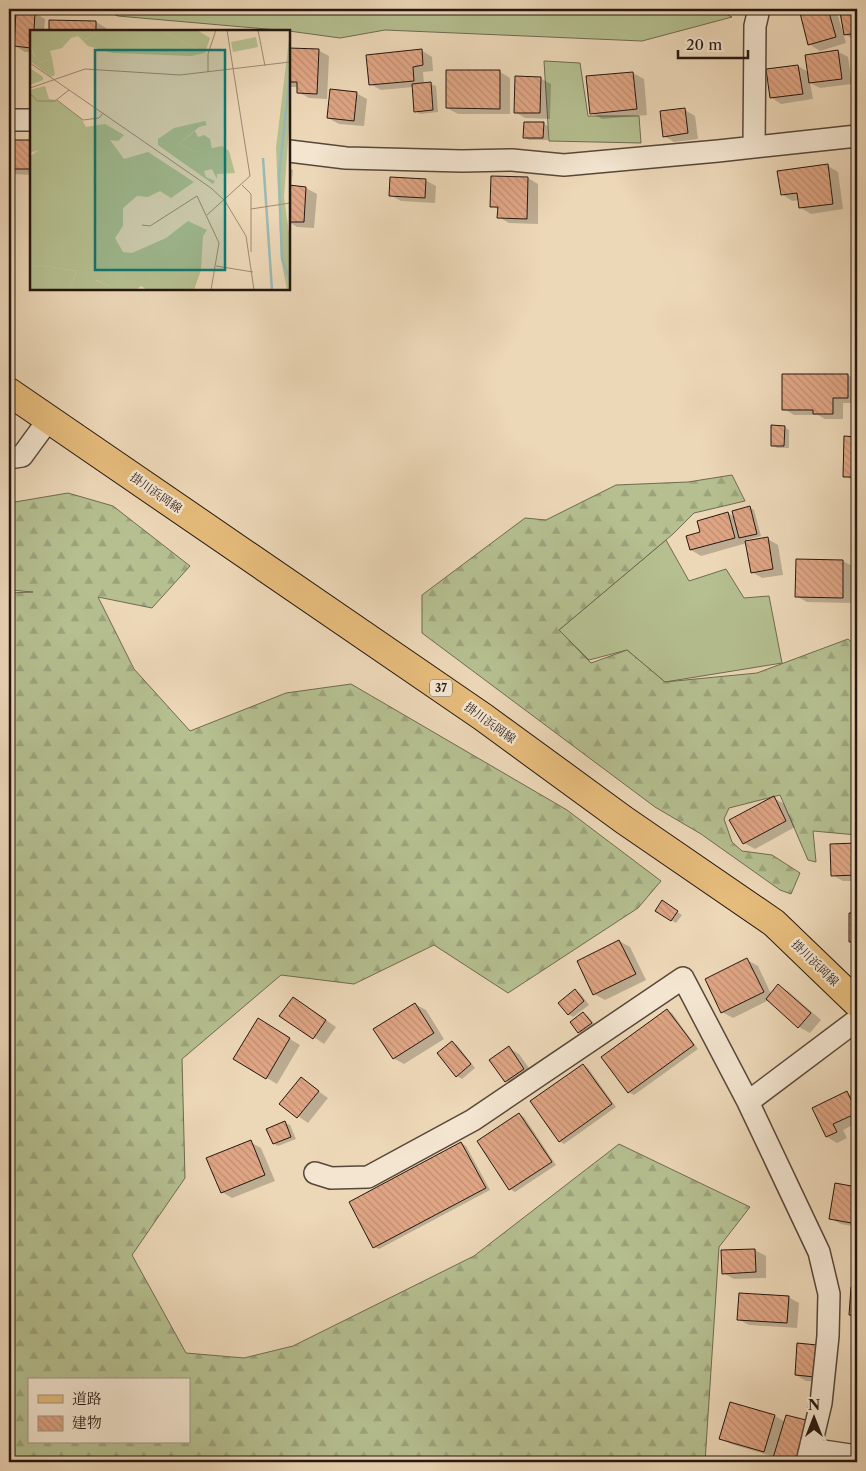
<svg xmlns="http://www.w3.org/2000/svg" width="866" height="1471" viewBox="0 0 866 1471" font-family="'Libre Caslon Text','Noto Serif JP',serif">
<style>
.grass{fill:#b5bf90;stroke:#6e6b50}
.forest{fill:url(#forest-firs);stroke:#6e6b50;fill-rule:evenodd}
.shadow{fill:#0003}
.building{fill:url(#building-back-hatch);stroke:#261710}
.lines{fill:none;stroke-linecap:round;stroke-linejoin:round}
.street-casing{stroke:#58473a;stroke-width:24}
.primary-casing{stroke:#261710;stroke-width:30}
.street{stroke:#f3e5d0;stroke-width:21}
.primary{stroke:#e6bc7c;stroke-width:28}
.labels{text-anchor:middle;stroke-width:4.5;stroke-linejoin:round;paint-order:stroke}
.shield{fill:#f3e5d0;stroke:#64554a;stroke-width:1}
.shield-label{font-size:11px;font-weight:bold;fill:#261710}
.street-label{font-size:12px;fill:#261710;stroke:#f3e5d0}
.inset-river{fill:none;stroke:#99b9b2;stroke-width:2.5}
.inset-road{fill:none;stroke:#9d8a74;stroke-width:1}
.view{fill:#0f766e;fill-opacity:0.15;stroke:#0f766e;stroke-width:2.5}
.inset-edge{fill:none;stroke:#261710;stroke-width:2.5}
</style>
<defs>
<pattern id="forest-firs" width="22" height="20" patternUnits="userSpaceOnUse" patternTransform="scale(1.25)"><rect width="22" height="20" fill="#b5bf90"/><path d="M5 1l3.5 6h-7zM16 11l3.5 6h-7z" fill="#9ca37b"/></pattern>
<pattern id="building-back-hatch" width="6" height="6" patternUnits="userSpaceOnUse" patternTransform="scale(1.25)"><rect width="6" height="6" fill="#dfa584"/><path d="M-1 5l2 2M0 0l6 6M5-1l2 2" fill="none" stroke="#bf8d71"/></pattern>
</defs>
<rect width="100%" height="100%" fill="#ecd7b7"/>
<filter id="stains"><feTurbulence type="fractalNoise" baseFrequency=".004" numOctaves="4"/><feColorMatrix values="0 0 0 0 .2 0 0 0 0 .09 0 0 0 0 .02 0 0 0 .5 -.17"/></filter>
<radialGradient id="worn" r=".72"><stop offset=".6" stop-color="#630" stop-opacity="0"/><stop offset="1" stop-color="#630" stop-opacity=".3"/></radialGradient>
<path class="grass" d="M101,9H715L732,17L642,41L385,30L340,38L289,31L118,16Z
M544,61L580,63L588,116H639L641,143L549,141Z
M666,540L689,581L726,569L744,598L769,596L782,663L665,682L627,650L589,660L559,630Z"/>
<path class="forest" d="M732,475L745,501L694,513L673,534L559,630L591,663L627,650L665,682L757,673L848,639L857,647V835L813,831L816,862L808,860L780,795L729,808L724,819L732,842L742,851L772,855L800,873L791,894L780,890L701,834L655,807L422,633V595L525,518L546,520L616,485L688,482Z
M68,493L113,506L190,566L152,608L98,597L134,669L190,731L286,693L351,684L567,810L661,881L638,908L508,993L434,945L354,984L281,975L182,1059L185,1178L132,1255L186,1353L244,1358L293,1346L474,1256L619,1144L750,1207L719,1247L705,1462H9V593L33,592L9,590V503ZM29,1380H189V1442H29Z"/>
<path class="shadow" d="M804,9L836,10L846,43L820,51L809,44L800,10Z
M857,10V40L856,41L845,34L842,13Z
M9,11L10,12L9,48Z
M35,13L45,19L44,31H31V52H25L15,46Z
M50,21L96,22L106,28V31H50Z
M289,49L318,50L329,56L327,99L309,98L298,92V87H289Z
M421,50L432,57L433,71L423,72L424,84H431L436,86L438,112L420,114L415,111L413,87L381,90L370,84Z
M837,51L848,57L852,84L820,88L810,83L813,99L781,104L771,97L767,70L798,66L808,72Z
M500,72L510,78V114H458L447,108Z
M633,73L644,79L647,115L602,119L591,113Z
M540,78L551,84L550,119L525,118L515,112Z
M356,93L367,99L364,126L339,124L328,118Z
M685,110L695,116L698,139L674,142L664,136Z
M543,123L548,126V140H529L524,137Z
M9,141H31V175L13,174L9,172Z
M828,166L838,172L843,209L811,214L801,208L799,200L792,201L782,194Z
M289,168L293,170L291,187L306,188L317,194L314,228L297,227L289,222Z
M528,178L538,184V224L509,223L499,217V210L492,206Z
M425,180L436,186L435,203L401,201L390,195Z
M848,375L857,381V403H843V419H825L818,415H794L784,409Z
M784,427L789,430V448H777L772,445Z
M846,438H857V482L844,476Z
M749,507L754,510L761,536L746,540V542L768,539L778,545L783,575L762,578L752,572L747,543L701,556L691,550L702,533L728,513L736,518Z
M797,560L843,561L854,567L853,603L807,602L796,596Z
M774,798L784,804L795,827L755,849L744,843Z
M857,844V881H843L832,875L831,845Z
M667,905L682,915L676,923L671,920Z
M850,914H857V944L850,942Z
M619,941L630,947L646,980L605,1000L594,994Z
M747,960L758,966L771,994L779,986L789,992L821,1020L810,1033L799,1027L769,1000L733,1018L722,1012Z
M575,991L580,993L589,1005L573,1017L568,1014Z
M303,1004L336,1027L324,1044L281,1015Z
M415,1004L426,1010L444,1039L404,1064L393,1058Z
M667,1011L672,1013L698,1049L634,1095L629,1092L603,1057Z
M583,1013L588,1016L596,1026L584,1035L579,1032Z
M258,1020L300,1045L277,1084L235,1059Z
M452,1042L457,1045L475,1068L462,1079L457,1076Z
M509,1048L519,1054L534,1075L516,1087L506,1081Z
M583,1065L588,1068L616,1107L564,1144L559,1141Z
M301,1079L328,1098L308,1123L281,1104Z
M847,1093L857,1099V1123L843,1130L847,1138L837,1143L827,1137Z
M519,1114L524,1117L556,1165L515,1192L510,1189Z
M285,1123L290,1125L296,1139L278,1146L274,1144Z
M250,1142L261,1148L275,1181L232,1198L222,1192Z
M461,1143L466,1146L490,1190L379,1249L374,1247Z
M836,1184L857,1188V1227L841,1224L830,1218Z
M755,1250L766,1256V1278L734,1279L723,1273Z
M852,1289H857V1318L850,1314Z
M788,1297L799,1303L797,1328L749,1325L738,1319Z
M798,1345L825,1382L806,1381L796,1375Z
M731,1404L775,1416L785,1422L810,1462H782L775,1457L731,1444L721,1438Z"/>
<path class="building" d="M799,9H828L836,37L808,45Z
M857,9V33L844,35L840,12Z
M16,11L35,12L34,31H31V48L14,46Z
M49,20L96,21V31H49Z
M289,48L319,49L317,94L297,93V82H289Z
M422,49L423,65L413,67L414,81L369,85L366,55Z
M838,50L842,79L809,83L805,55Z
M798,65L803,94L770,98L766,69Z
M446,70H500V109L446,108Z
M633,72L637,109L590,114L586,76Z
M515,76L541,77L540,113H514Z
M431,82L433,110L414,112L412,84Z
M330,89L357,92L354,121L327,118Z
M685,108L688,133L663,137L660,111Z
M524,122H544L543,138H523Z
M9,140H31V169H9Z
M828,164L833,204L799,208L797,193L781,195L777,171Z
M491,176L528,177L527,219L497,218L498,207H490Z
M390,177L426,179L425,198L389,196Z
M289,185L306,187L304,222H289Z
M782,374H848V398H833V414H813V410H782Z
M771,425L785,426L784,446H771Z
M844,436L857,437V477H843Z
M750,506L757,534L739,538L732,511Z
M728,512L735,538L690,550L686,536L700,532L697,521Z
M768,537L773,569L751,573L745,541Z
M796,559L843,560V598L795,597Z
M774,796L786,821L743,844L729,820Z
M857,843V875L831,876L830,844Z
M662,900L678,911L671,921L655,911Z
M849,913H857V942H849Z
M619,940L636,974L593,995L577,961Z
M747,958L764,992L721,1013L705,979Z
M778,984L811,1013L798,1028L766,999Z
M575,989L584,1001L568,1015L558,1003Z
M293,997L326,1020L313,1039L279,1016Z
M415,1003L434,1033L393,1059L373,1029Z
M667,1009L694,1045L628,1093L601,1057Z
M583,1012L592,1023L578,1033L570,1022Z
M258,1018L290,1038L266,1079L233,1059Z
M452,1041L471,1064L456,1077L437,1053Z
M509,1046L524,1069L505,1082L489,1060Z
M583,1064L612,1104L559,1142L530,1101Z
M301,1077L319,1091L297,1118L279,1104Z
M847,1091L857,1113L833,1124L837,1132L826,1137L812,1108Z
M519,1113L552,1162L509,1190L477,1141Z
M285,1121L291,1137L273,1144L266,1129Z
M251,1140L265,1175L221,1193L206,1158Z
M461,1142L486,1188L373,1248L349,1202Z
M835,1183L857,1187V1224L829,1219Z
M755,1249L756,1272L722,1274L721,1250Z
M851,1287L857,1288V1316L849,1315Z
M739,1293L789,1296L787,1323L737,1320Z
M797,1343L817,1345L815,1377L795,1375Z
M730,1402L775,1415L764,1452L719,1439Z
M854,1410H857V1445Z
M786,1415L810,1421L797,1462H787L773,1458Z"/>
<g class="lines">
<defs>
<path id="street" d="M9,120H31
M754,147L755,26L759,9
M289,151L346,158L462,161L512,160L564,165L718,151L857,136
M9,458L22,456L49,419
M748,1102L857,1020
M315,1173L331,1178L368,1177L473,1120L683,978L748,1102L819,1252L829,1294L828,1336L821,1403L807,1462
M810,1449L857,1456"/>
<path id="primary" d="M9,392L483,717L624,820L774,923L857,1003"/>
</defs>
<use href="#street" class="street-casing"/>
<use href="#primary" class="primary-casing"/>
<use href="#street" class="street"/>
<use href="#primary" class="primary"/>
</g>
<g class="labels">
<rect class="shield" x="430" y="679.5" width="22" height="17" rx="4"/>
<g class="shield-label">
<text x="441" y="692">37</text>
</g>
<g class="street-label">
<text transform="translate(156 493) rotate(35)" y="4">掛川浜岡線</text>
<text transform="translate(490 723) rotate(36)" y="4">掛川浜岡線</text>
<text transform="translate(815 963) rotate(44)" y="4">掛川浜岡線</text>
</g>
</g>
<g transform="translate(30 30)">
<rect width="260" height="260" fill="#ecd7b7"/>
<path d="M71,0H129L175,23L161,26L83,23L58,16L53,11ZM260,1V83L254,167L260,210V260H257L251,229L246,118ZM226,7L228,17L203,22L201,12ZM0,15L4,26L11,33L22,28L25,45L21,47L0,31ZM0,38L13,47V50L0,55ZM165,101L168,107L174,105L180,109L182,119L165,122L149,114ZM8,235L47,241L39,260H0V238ZM65,250L80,256V260H57Z" fill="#b5bf90"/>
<path d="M0,0H71L53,11L48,6L41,8L32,18L20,21L22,28L8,34L0,15ZM129,0H167L180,8L175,23ZM15,56L19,69L27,70L51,88L56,97L75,94L94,105L88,111L80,110L94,129L118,122L164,152L141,168L130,161L118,167L107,166L93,178V196L85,208L93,222L102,223L136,208L158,191L177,200L173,206L171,240L164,260H117L111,256L106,260H80V256L66,250L57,260H39L47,241L8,235L0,238V126L9,120L0,123V60ZM175,91L177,95L169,97L149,114L165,122L192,116L199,121L205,143L187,144V149L182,139L174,141L176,147L185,151L183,154L128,115V109L144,98Z" fill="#b5bf90"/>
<path class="inset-river" d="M260,45L249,145L252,229L260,250M233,128L242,260"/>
<path class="inset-road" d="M228,0L235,36M0,33L181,158L195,171L216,206L224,260M178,42V24L186,0M0,58L55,39L150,45L260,32M0,63L7,71H25L39,60M27,70L53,90L69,88L73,83M260,107V171M212,155L221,164V222M221,179L260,173M177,185L220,146L197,0M112,195L120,196L167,166L189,213L181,260M186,236L223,242"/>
<path class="view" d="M65,20H195V240H65Z"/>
<rect width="260" height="260" class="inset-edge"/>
</g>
<rect width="866" height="1471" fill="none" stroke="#ecd7b7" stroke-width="30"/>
<rect x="10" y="10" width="846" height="1451" fill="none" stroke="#261710" stroke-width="2.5"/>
<rect x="15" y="15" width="836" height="1441" fill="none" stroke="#261710"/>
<rect x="28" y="1378" width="162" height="65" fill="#f3e5d0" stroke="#a19383"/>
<rect x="38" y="1395" width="25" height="8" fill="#e6bc7c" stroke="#a19383"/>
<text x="72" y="1404" font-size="15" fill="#261710">道路</text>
<rect x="38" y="1416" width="25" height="15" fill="url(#building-back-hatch)" stroke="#a19383"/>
<text x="72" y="1428" font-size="15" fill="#261710">建物</text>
<g transform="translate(814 1418)" stroke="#f3e5d0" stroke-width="4" paint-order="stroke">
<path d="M0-4L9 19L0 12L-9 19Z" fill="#261710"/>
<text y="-8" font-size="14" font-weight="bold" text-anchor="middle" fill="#261710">N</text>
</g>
<path d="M678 50v8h70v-8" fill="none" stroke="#261710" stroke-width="2.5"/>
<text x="686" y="50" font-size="15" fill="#261710" stroke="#f3e5d0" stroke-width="4" paint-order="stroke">20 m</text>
<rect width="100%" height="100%" filter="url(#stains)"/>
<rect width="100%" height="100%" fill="url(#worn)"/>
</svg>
